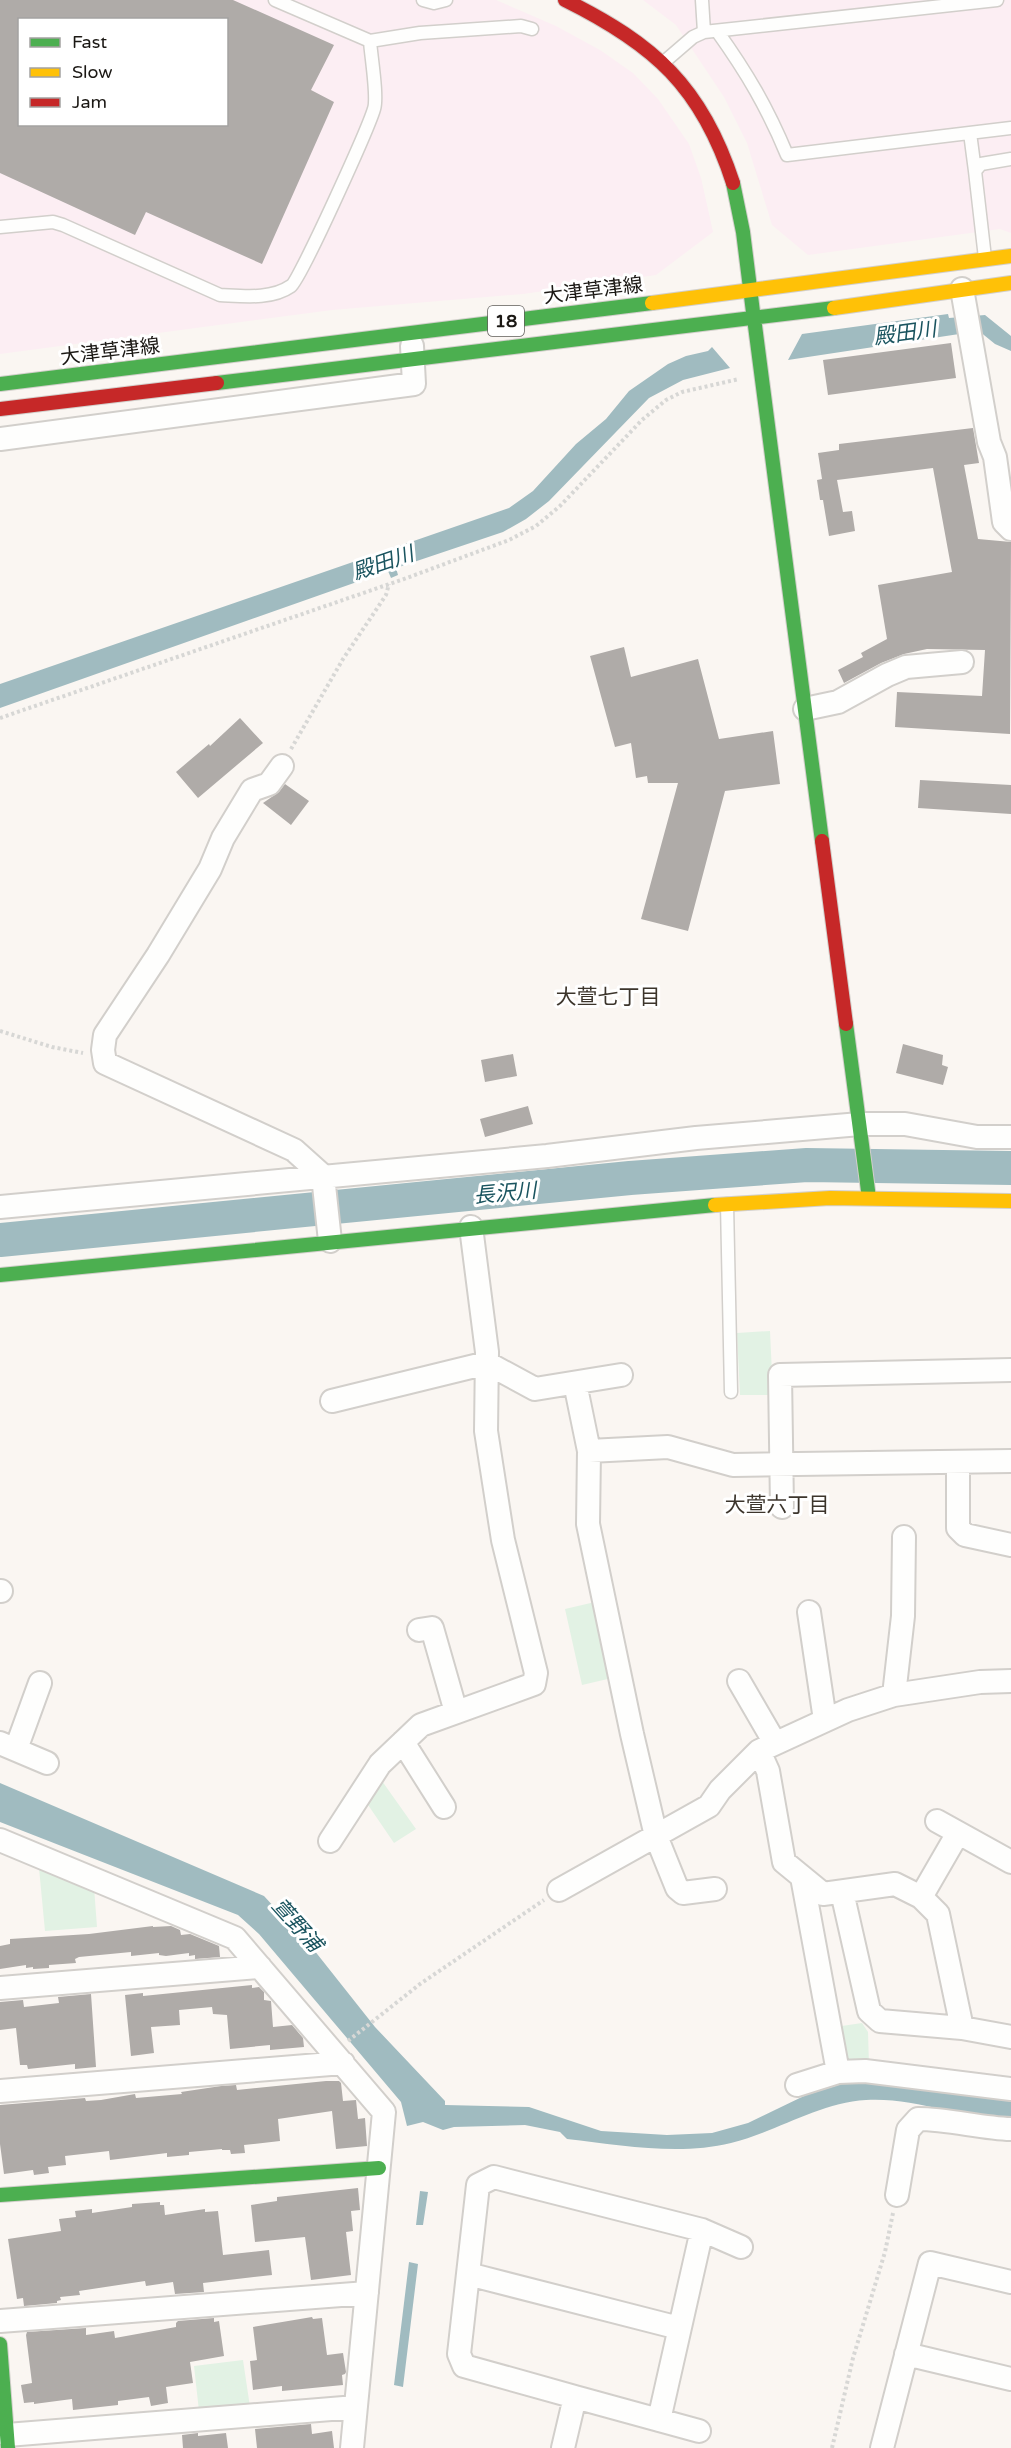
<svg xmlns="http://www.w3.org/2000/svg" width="1011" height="2448" viewBox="0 0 1011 2448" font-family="'Varela Round','Noto Sans JP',sans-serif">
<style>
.commercial{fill:#fceef3;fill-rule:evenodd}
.green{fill:#e2f2e4}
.water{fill:#a0bbc0}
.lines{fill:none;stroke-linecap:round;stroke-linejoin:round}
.river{stroke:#a0bbc0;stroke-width:34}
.building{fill:#afaba8;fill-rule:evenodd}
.lane-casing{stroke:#d2cfcb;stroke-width:15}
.street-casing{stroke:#d2cfcb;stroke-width:26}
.fast-casing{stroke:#d2cfcb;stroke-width:16}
.slow-casing{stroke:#d2cfcb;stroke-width:16}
.jam-casing{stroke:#d2cfcb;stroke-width:16}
.path{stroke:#d7d7d5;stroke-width:4;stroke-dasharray:3 3;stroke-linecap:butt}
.lane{stroke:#fefefd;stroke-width:12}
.street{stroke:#fefefd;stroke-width:22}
.fast{stroke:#4caf50;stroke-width:14}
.slow{stroke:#ffc107;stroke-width:14}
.jam{stroke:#c62828;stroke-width:14}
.labels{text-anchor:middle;stroke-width:6;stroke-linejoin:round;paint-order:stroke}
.shield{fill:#fff;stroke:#5f5d5a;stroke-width:1.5}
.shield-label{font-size:18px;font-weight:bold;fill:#1b1814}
.street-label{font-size:20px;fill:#1b1814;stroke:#fff}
.water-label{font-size:21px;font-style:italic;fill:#1a545f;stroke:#fff}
.neighbourhood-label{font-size:21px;fill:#3c352c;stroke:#fff}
</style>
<rect width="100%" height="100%" fill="#faf6f2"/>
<path class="commercial" d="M0,0H496L556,26L600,50L633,73L658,99L689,144L701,178L713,232L656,275L523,294L332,310L0,354ZM20,20H226V124H20Z
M643,0H1011V233L1000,229L808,255L772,225L747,143L724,97L676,25Z"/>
<path class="green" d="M770,1331L773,1395H740L737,1333Z
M595,1602L612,1678L582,1685L565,1609Z
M382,1781L416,1829L394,1843L364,1799L376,1785Z
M39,1868L94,1887L97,1927L45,1931Z
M862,2023L868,2032L869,2065L846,2068L835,2027Z
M243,2360L250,2407L199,2411L194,2366Z"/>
<path class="water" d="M948,314L949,318L985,315L1011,336V351L995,344L979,331L788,360L802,334Z
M712,347L730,368L683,380L649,398L549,501L526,519L503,532L396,568L398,575L391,578L388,571L0,708V684L509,508L533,491L576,444L606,419L629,391L668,364L686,356L708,351Z
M0,1783L264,1896L314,1950L375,2027L445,2101V2105L529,2107L601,2131L667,2135L712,2133L748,2123L806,2095L845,2083L872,2081L1011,2098V2120C963,2119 915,2097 866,2100C818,2103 776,2132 731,2143C679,2156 620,2145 567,2139L560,2132L525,2125L454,2127L443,2130L423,2122L407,2126L401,2102L259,1934L238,1915L0,1822Z
M420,2191L428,2192L423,2225H416Z
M409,2262L418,2264L403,2387L394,2385Z"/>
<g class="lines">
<path class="river" d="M0,1240L630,1178L807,1165L1011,1168"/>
</g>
<path class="building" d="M0,0H233L334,45L311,90L334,102L262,264L146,212L135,235L0,173ZM20,20H226V124H20Z
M951,343L956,378L828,395L823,360Z
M973,428L979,463L964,465L978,539L1011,542L1010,734L895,727L897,692L982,696L985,650L927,649L904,654L881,663L844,683L838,670L863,657L861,653L887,639L878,585L952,572L933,468L837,480L843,512L852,511L855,531L829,536L823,500H820L817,480L822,479L818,453L839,450V444Z
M624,647L631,677L698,659L719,739L773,731L780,784L725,791L688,931L641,919L678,783H648L647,776L636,778L631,743L615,747L590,656Z
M240,718L263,743L198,798L176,772L209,744L210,746Z
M920,780L1011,785V814L918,808Z
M285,784L309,801L291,825L263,803L279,792Z
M903,1044L943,1055L942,1065L948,1067L943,1085L896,1073Z
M513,1054L517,1076L485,1082L481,1060Z
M528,1106L533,1124L485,1137L480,1119Z
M153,1926V1927L171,1926L180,1930L181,1935L190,1934L219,1946L220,1957L195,1959V1955L189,1956V1953L166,1956L159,1955V1953L131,1956V1952L79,1957L75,1959L76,1963L49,1965V1968L33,1969V1967L26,1968V1965L0,1969V1946L10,1944V1939L89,1934Z
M252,1985V1988L259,1987L264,1992V2000L271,2001L273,2027L292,2025L303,2038L304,2047L270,2050V2045L230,2049L227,2015L213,2014L212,2007L179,2010L180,2025L151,2027L154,2053L131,2056L125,1995L143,1993V1996Z
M91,1994L96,2067L75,2069V2064L28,2069L27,2065H20L16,2028L0,2030V2002L23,2000L24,2007L59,2003L58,1997Z
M326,2081H339L341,2083L343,2101L356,2100L358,2119L365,2118L367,2146L336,2149L332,2111L278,2119L280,2141L244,2145L245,2153L231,2154L230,2150H222V2149L189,2152V2155L167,2157V2153L110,2160L109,2151L65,2156L66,2165L48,2167L49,2173L34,2175L33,2170L4,2174L0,2144V2105L85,2098L86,2101L101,2100L135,2094L136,2098L182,2094L181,2092L221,2086L236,2085L237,2090Z
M358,2188L360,2210L351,2211L353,2231L346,2232L351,2275L311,2280L305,2237L255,2242L251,2205L277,2201V2197Z
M160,2202V2205H164L165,2215L205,2209V2212L218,2211L223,2255L269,2250L272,2275L203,2283L204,2292L175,2294L173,2282L146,2286L145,2281L79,2291L80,2295L60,2297L61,2300L57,2301V2303L24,2306L23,2298L17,2299L8,2239L61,2231L59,2219L76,2217L75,2211L92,2209V2213L132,2207V2204Z
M312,2317L313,2319L322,2318L327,2355L343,2353L346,2372L345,2374L342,2375L343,2385L282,2391V2386L253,2390L250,2361L257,2360L253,2327Z
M214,2318V2322L219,2321L224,2356L190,2362L193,2383L166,2387L168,2403L151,2406L149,2397L118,2401V2405L73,2410L72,2399L34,2404V2402L24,2403L21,2385L32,2383L26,2335L27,2332L86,2328V2335L114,2331L115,2338L176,2327V2323L178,2321Z
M311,2424L312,2434L332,2431L334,2448H257L255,2429Z
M198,2433V2436L226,2433L228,2448H183L182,2435Z"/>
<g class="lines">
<defs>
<path id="lane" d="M423,0L434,3L446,0
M717,31C747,73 767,107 787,155L1011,128
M704,32L997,0
M370,41L420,33L521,26L532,29
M664,62L693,37L704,32L702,0
M970,133L975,171
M0,227L53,222L63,225L220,295C242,296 271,300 291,286C300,280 368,129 374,109C378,97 371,56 370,41L275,0
M985,258L975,171L981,164L1011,159
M727,1204L731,1392"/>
<path id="street" d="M962,289L989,442L995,457L1004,522L1011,529
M0,439L414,384L412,346
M805,709L838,702L887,675L906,667L962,662
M282,766L269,784L252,790L223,838L210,869L158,955L105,1035L103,1050L105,1063L294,1150L323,1176L330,1241
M0,1207L547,1156L696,1138L860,1124H905L977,1137H1011
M575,1383L589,1451L588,1524L632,1734L656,1836L677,1888L683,1893L715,1889
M332,1401L487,1363L535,1389L621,1375
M589,1451L668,1447L733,1465L1011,1461
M958,1462V1528L965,1535L1011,1545
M782,1507L780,1375L1011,1370
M0,1591H1
M809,1612L825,1720
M419,1630L432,1628L456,1712
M739,1681L775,1743
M894,1695L903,1616L904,1537
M403,1742L444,1807
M0,1743L47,1763
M16,1749L40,1683
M759,1751L768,1771L784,1862L823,1894L895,1884L921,1897L938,1914L962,2028
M937,1821L1011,1862
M0,1840L235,1938L384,2112L352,2448
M330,1841L380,1764L421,1725L534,1684L536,1673L503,1540L486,1431L487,1352L471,1227
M802,1877L838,2072L865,2071L1011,2089
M559,1890L709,1806L720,1790L759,1751L848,1710L894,1695L980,1682L1011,1681
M842,1892L869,2011L880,2021L962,2028L1011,2037
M921,1897L958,1833
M0,1988L260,1967
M797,2085L838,2072
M0,2091L343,2063
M897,2195L908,2130L918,2119C949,2119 980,2128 1011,2129
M468,2274L679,2328
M0,2321L367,2293
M906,2354L1011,2379
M575,2397L699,2431
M659,2420L702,2230
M7,2435L356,2407
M563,2448L575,2397L464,2366L459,2354L478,2185L494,2177L702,2230L741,2247
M882,2448L930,2263L1011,2282"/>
<path id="fast" d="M733,183L743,232L753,312
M754,318L822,841
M217,383L834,308
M0,384L652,303
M846,1024L869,1198
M0,1275L715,1205
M0,2195L379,2168
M0,2344L8,2448"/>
<path id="slow" d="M652,303L1011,256
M834,308L1011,283
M715,1205L830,1198L1011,1201"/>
<path id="jam" d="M565,0C654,44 702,87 733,183
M0,409L217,383
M822,841L846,1024"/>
</defs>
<use href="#lane" class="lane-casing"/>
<use href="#street" class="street-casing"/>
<use href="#fast" class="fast-casing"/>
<use href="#slow" class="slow-casing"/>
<use href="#jam" class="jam-casing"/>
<path class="path" d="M0,718L404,579L509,540L536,526L560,506L642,420L666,400L682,392L739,379
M291,749L343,659L386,595L389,584
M0,1031L52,1047L83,1053
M348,2041L420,1984L544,1900
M832,2448L853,2358L885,2252L893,2213"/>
<use href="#lane" class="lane"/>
<use href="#street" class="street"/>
<use href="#fast" class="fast"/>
<use href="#slow" class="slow"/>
<use href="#jam" class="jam"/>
</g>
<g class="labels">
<rect class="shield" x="488" y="306" width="36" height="30" rx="4.5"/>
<g class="shield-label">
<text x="506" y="327">18</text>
</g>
<g class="street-label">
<text transform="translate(593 290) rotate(-7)" y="7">大津草津線</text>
<text transform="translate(110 351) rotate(-7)" y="7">大津草津線</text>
</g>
<g class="water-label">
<text transform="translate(905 333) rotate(-8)" y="7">殿田川</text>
<text transform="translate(383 563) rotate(-19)" y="7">殿田川</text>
<text transform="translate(505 1193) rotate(-5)" y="7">長沢川</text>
<text transform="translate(297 1925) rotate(48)" y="7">萱野浦</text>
</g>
<g class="neighbourhood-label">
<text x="608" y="1004">大萱七丁目</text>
<text x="777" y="1512">大萱六丁目</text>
</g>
</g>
<rect x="18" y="18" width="210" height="108" fill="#ffffff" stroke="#a4a3a1" stroke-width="1.5"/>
<rect x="30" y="38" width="30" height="9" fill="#4caf50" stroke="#a4a3a1" stroke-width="1.5"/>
<text x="72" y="48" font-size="18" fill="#1b1814">Fast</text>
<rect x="30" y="68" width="30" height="9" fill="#ffc107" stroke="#a4a3a1" stroke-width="1.5"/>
<text x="72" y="78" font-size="18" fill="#1b1814">Slow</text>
<rect x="30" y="98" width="30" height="9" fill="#c62828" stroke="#a4a3a1" stroke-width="1.5"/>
<text x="72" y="108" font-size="18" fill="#1b1814">Jam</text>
</svg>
